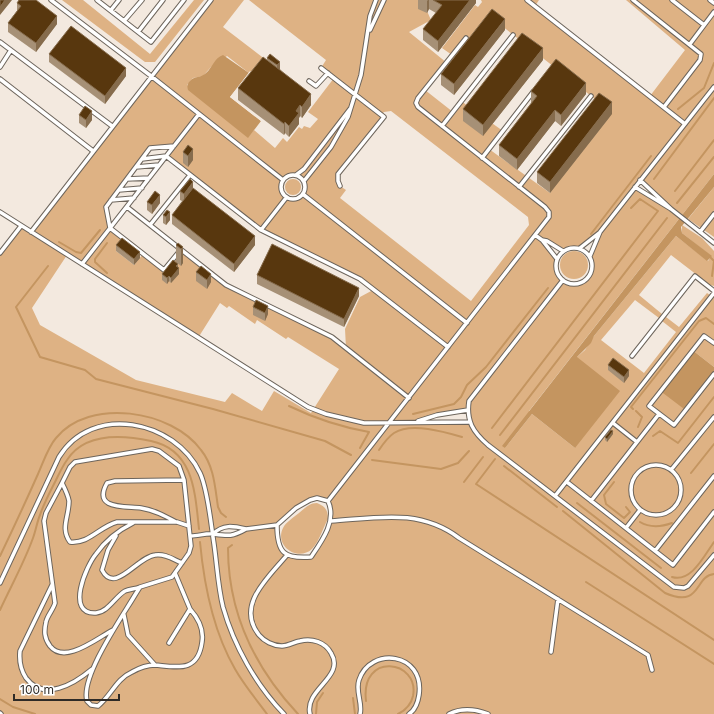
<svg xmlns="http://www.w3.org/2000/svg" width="714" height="714" viewBox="0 0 714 714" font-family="Inter,sans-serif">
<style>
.green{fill:#deb284;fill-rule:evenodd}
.water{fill:#c49560}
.pier{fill:#f3e9df}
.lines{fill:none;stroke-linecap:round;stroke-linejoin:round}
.stream{stroke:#c49560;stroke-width:2}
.service-casing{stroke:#6d655c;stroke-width:5.5}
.service{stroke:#fff;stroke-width:3.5}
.wall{fill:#a69076}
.shaded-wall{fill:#866c4d}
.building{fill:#58370e;stroke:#866c4d}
</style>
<rect width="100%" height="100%" fill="#f3e9df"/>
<path class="green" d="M62,0H83L150,54L194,0H204L155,62H145Z
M211,0H244L223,27L270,63L257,75L251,71L249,73L227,56L211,67L203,76L193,78L187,85L248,137L254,130L275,148L283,138L287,142L299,127L302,129L304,126L310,128L318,119L308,112L334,78L321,68L326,60L249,0H422L431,20L409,32L447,63L425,90L453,112L461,101L503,131L489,149L550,193L600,103L493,19L474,43L466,38L452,55L442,48L475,5L478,7L482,2L481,0H539L535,6L650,96L685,50L626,0H714V174L529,411L530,412L505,448L532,414L575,448L577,357L585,350L594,336L676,236L708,261L711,256L682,233V225L702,238L714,251V286L710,285L671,255L639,295L662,314L659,318L635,300L601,340L644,373L676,332L662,321L666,317L679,327L707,293L710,295V299L714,296V367L691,349L688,412L714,378V714H0V254L21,226L31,232ZM391,111L528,217L529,225L471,301L340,198L346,190L340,186L338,174L384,117L381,115L384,112ZM174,146L166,156L261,230L360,279L373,290L360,297L345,329L346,348L323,332L226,285L181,249L164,270L143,254L134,265L116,251L125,240L110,228L106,207L150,148ZM291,175L301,177L306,186L304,195L295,200L286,198L281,189L283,180ZM640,180L668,207L635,187ZM600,233L590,256L593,264L589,277L578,284L565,281L557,272V259L542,241L563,251L569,248H580ZM67,255L198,338L220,303L227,308L229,306L255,324L257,320L286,339L288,337L339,369L311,413L274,391L262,411L232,393L225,402L136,380L40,325L32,308ZM468,411L469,422L418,421L453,412ZM317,498L328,501L331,521L321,542L311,557C284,559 277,553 277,525L296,508ZM234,526L245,529L221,537L213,534L219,527Z
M285 187a8 8 0 1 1 16 0a8 8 0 1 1-16 0Z
M714,187V237L688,219Z
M560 265a14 14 0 1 1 28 0a14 14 0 1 1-28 0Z
M317,503C325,506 328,510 328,519C323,528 319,542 312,549C298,562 274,546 283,528C286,522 293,518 299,513C304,509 309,503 317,503Z"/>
<path class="water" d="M223,55L249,73L230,97L261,121L248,138L188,90C187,86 187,84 190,81C194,76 201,78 206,73C213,67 214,58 223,55Z
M714,174V187L681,227L682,233L712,256L707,261L676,236L594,336L591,343L577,357L620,391L575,448L532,414L505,448L502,446Z
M691,349L714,367V378L688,412L659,390Z"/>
<path class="pier" d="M250,71L251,74L233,96L262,120L261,121L230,97Z"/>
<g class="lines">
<path class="stream" d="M678,109L704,88L714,63
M654,179L714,98
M675,191L714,140
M677,203L714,157
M591,234L651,156
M59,242L76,252L81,253L100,230
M710,257L714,261L712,276
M48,266L16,307L40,357L85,370L96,379L213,409L325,441L351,455
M107,273L95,262V259L107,243
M289,406C316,419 341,427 369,432L360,448
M633,409L631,407L699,321L706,318L714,324
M636,411L642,417L638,427
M413,414L454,404L461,397L467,385L486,367L548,288
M492,428L658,211L640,199L631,208
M500,435L667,218
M653,436L660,431L678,443L714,397
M379,450C383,444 388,437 394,433C411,422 445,432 462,437
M495,459L476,484L714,640
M372,460L441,469L458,463L469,451
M504,466L557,507
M691,473L714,444
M464,482L483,457
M614,482L604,495L606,504L624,518L630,512L626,507
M577,503L661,568
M563,511L665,593C702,609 694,576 714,574
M640,522C650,528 661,527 672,523
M200,542C204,585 213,631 235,669C244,685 256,699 267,714
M232,545L228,548C228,612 255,668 298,714
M0,556C13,529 26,501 38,474C43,463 48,447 56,438C89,397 172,410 201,450C214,466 215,487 218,507L221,513L226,517
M672,577C691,583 704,556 714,542
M586,582L714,664
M0,610C11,586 24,563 33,538C36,530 37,522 40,515C44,503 50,492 55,482C59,474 62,467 67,460C85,432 123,435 151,441C194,450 195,493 199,529
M353,698L355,714
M0,699L13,707L35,714
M366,701C360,651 420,660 413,696C411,705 406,710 398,714
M316,714L317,702L323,693"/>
<defs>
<path id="service" d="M51,0L151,76L283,180
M97,0L151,42L184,0
M527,0L685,124
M633,0L701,54L700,60L664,107
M672,0L704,25
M710,0L714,3
M111,10L119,0
M124,21L142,0
M370,30L384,0
M138,32L163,0
M0,42L112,126
M690,44L714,12
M0,67L11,50
M321,68L384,117L338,174V181L340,186
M0,79L93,151
M309,81L316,86L328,73
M442,126L513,35
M174,146L150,148L106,207L110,228L164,270L178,253
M482,158L533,92
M142,159L166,156L261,230L360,279L448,347
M136,167L159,165
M281 187a12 12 0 1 1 24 0a12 12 0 1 1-24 0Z
M296,175L304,169L350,109
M127,179L149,178
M304,181L331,147L348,117L361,75L370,16L376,0
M519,187L591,96
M635,187L671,209L640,180
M119,190L142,188
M304,195L467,323
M111,200L134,198
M127,207L226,285L332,337L409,398
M671,209L714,243
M0,212L308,407L326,414L364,423L469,422
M150,225L190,175
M261,230L286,198
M31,232L211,0
M700,232L714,214
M535,235L542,240L557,259
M542,240L547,241L563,251
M556 266a18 18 0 1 1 36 0a18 18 0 1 1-36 0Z
M580,248L599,233
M0,253L21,226
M590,256L600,232L714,87
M82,264L199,114
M563,280L469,401C466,421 473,432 488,445L674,587L684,588L688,586L714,555
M714,343L704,336L649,406L674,425L714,374
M632,356L695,276L714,291
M418,421L437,415L468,410
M613,423L637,442
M631 490a25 25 0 1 1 50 0a25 25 0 1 1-50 0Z
M671,470L714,417
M567,482L673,565L714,512
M62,483L70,467L75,462L152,449L159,451L179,466L184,480L191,546L189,553L172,577L140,587L135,595C122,617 80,677 87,701L91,705L98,706C111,696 116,679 132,672C139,668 148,665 155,665C177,667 198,673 202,642C204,630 198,618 190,609
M555,496L714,293
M328,501L549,217V212L545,207L418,107L416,103L418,98L466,38
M591,501L659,414
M331,521C377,518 419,508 459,538L648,655L652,670
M176,522C165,516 154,510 141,508C125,506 92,510 107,483L115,481L184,480
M133,523C119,530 105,541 96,554C86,566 65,615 96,613C108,612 115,597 125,591C130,589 135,589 140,587
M626,528L640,510
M246,529L277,525L296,508L310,500L317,498L328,501C337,521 322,541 311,557C284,559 277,553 277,525
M116,536L108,550L102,570C115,595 137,557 155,555C165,553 174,560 182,563
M191,536C198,536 207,533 213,534C228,536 232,537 246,529C233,526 223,524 213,534
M655,551L714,476
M287,555C269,577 235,605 259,635C264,641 273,646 282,646C288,646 294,642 300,641C312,638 325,642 331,653C346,677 304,689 310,714
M0,583L59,457C92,403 175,420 200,473C208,490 211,525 214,544C217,565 218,587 223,607C234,646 256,685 284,714
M52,585L20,651C19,661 20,669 26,678C44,702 74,684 92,669
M124,615L128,635L155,665
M113,630C97,638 65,665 50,646C44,638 44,631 46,622C47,616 53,610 55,603L44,521L46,513L62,483C65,489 68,495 69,501C69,517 60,528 70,542C89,544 99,527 117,522H177L189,526
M169,643L190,609L175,573
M551,652L558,599
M0,713L1,714
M360,714C363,703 355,692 359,680C370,646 425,652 419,695C418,702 415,710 409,714
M449,714C461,708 475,709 488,714"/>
</defs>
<use href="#service" class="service-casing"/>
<use href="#service" class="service"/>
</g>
<path class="wall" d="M418,0H476V3L438,52L423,40V29L436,13L429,9L427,13L418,9Z
M17,3L57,24L36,52L8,32V23L17,11Z
M505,30L454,95L441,85V74Z
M49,54L126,76L105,104L49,62Z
M270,54L280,69L311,105L302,118L300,116L299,118V124L289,137L285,133L284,135L238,100V88L267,60V58Z
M543,60L483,136L463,121V109Z
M531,91L586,94L561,126L555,121L517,170L499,156V145L531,103Z
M612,114L550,193L537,183V172Z
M79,115L92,120L86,128L79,123Z
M183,152L193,160L188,167L183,163Z
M193,188L255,245L234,272L172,224V215L182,201L180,200V191Z
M147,202L160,203L152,214L147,210Z
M163,215L170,220L166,225L163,223Z
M116,245L140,258L134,265L116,251Z
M176,245L183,247V263L181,266L176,262Z
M178,267L179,274L171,283L169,281L167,284L162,280V274Z
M196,272L211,282L207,289L196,281Z
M257,275L359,296L344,327L257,284Z
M253,307L268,314L265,321L253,315Z
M608,365L629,376L624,383L608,370Z
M613,434L607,442L605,440V437Z"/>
<path class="shaded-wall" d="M5,0H12L0,15V7Z
M428,0H429V9L427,13V1Z
M470,0H476V3L438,52V41Z
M57,16V24L36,52V43Z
M505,19V30L454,95V84Z
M543,48V60L483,136V125Z
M280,62V71L277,74V65Z
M126,68V76L105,104V96Z
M586,83V94L561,126V115Z
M311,94V105L302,118V107Z
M612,102V114L550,193V182Z
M300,105V116L299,118V124L289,137V126L296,111Z
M555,110V121L517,170V159Z
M92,111V120L86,128V120Z
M285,122V133L284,135V124Z
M193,149V160L188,167V156Z
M193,182V190L184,202V194Z
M160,195V203L152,214V205Z
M170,212V220L166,225V217Z
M255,236V245L234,272V264Z
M183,247V263L181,266V249Z
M140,252V258L134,265V259Z
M178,264V269L179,268V274L171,283V278Z
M211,274V282L207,289V280Z
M169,276V281L167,284V278Z
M359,288V296L344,327V319Z
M268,306V314L265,321V313Z
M629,370V376L624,383V377Z
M613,431V434L607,442V439Z"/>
<path class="building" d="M0,0H5L0,7Z
M19,0H36L57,16L36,43L8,23L21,6L17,3Z
M433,0H470L438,41L423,29L442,5Z
M492,9L505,19L454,84L441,74Z
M71,26L126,68L105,96L49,54Z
M522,33L543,48L483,125L463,109Z
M270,54L280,62L277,65L267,58Z
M263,57L311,94L302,107L300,105L296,111L299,113L289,126L285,122L284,124L238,88Z
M556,59L586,83L561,115L555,110L517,159L499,145L537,96L531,91Z
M599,93L612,102L550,182L537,172Z
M85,106L92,111L86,120L79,115Z
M188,145L193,149L188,156L183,152Z
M190,179L193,182L184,194L180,191Z
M193,188L255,236L234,264L172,215Z
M155,191L160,195L152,205L147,202Z
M167,210L170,212L166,217L163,215Z
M122,238L140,252L134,259L116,245Z
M178,243L183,247L181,249L176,245Z
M272,244L359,288L344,319L257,275Z
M173,260L178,264L176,266L179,268L171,278L169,276L167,278L162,274Z
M201,266L211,274L207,280L196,272Z
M256,300L268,306L265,313L253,307Z
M613,358L629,370L624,377L608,365Z
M611,430L613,431L607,439L605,437Z"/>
<path d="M14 694v6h105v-6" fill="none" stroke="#2f2b27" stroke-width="2"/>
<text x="20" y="694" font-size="12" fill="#2f2b27" stroke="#ffffff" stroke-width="3" paint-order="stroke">100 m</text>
</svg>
